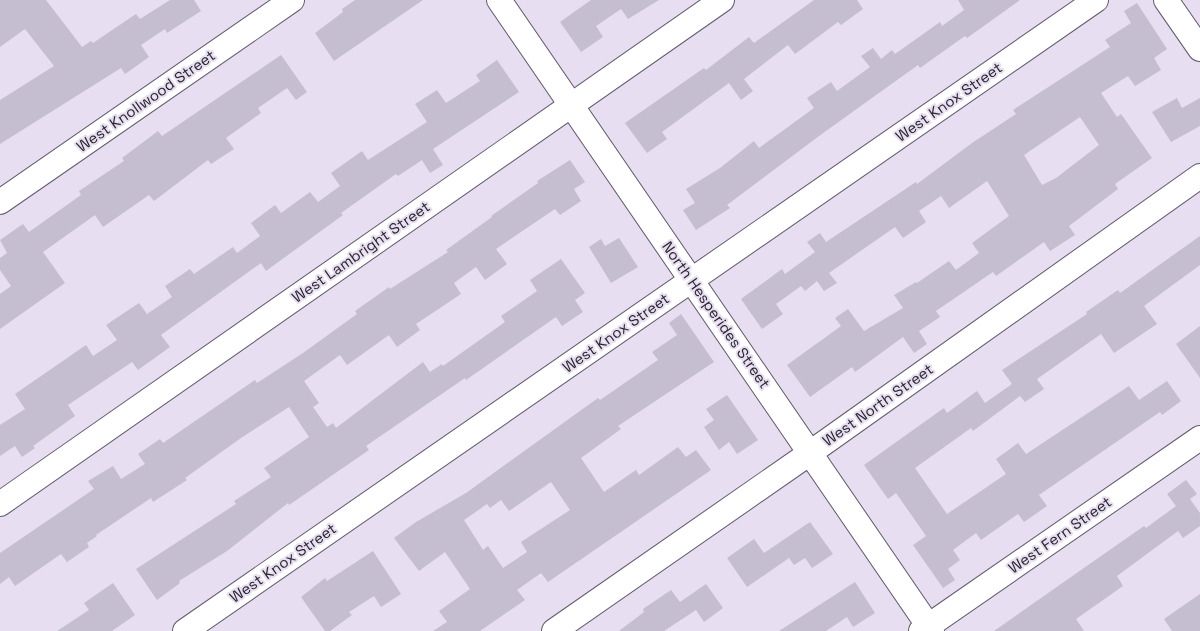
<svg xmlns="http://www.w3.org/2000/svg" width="1200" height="631" viewBox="0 0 1200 631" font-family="'Space Grotesk',sans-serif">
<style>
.building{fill:#c5bdd0;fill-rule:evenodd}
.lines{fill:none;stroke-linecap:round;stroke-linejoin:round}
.minor-casing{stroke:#615a6a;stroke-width:26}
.minor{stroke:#fff;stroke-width:24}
.labels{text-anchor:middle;stroke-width:4;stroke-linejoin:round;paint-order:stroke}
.street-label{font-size:15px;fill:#28252c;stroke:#e7def1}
</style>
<rect width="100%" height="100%" fill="#e7def1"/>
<path class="building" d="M0,0H46L82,47L91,41L93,43L136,14L140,19L170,0H194L201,11L167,33L165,29L141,45L149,57L125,74L121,68L0,144V100L54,66L25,29L0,47Z
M355,0H423L334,61L315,33L343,12L342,9Z
M591,0H659L628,19L621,9L596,26L603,37L581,52L560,22Z
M814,0H857L863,9L841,25L838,22L795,54L788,45L744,79L753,91L741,100L729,83L662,132L667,139L647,153L625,123L704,68L706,70L749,37L754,43Z
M958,0H1020L967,38L965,36L920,68L918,65L819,136L727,205L730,208L696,230L683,210L695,203L686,189L720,168L754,141L759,148L814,108L807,98L831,82L837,91L870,67L861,56L873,48L881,59L892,50L895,54L940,22L942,26L964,10Z
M1137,3L1167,49L1154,58L1161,70L1135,86L1128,76L1101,93L1117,117L1121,114L1152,158L1115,184L1118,189L1069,226L1075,235L1050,251L1044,242L996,276L993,272L936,311L940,317L919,331L927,344L914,353L903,337L855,372L852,367L810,397L787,365L841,326L835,318L848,309L864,331L903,308L894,295L916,282L917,283L949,261L956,270L979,253L972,243L1009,216L987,181L949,208L941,196L919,211L926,222L903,238L895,227L829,273L837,283L824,291L817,281L805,291L801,286L776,304L783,314L762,329L741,299L782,269L785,274L815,252L807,242L820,233L826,242L916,182L917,184L972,143L1016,114L1013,110L1110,47L1105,40L1131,23L1124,11ZM1080,117L1099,145L1056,178L1042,185L1024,155Z
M281,55L307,92L296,100L287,88L258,108L261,113L226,138L234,149L211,164L208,160L154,201L149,195L103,227L95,215L43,252L65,283L0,329V294L11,286L0,270V258L7,253L0,240L23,224L29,232L81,195L79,191L124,161L122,158L158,131L162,136Z
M497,60L519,92L433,149L443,165L430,173L422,160L398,176L396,174L341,213L343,215L266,271L261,263L161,335L170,347L138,370L132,362L68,405L75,416L33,446L35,448L22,457L15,446L0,456V425L25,409L15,394L86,345L93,356L117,340L106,325L139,303L147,314L172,297L165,286L190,269L194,274L233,247L237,253L260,236L251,223L275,205L281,213L310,192L318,202L340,186L331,173L362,151L368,160L427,122L415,104L437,90L446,103L480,81L476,75Z
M1177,98L1182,108L1200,98V126L1171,142L1152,112Z
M570,160L585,182L574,189L581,201L560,215L555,209L496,249L507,264L485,280L476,267L454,283L461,294L416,324L420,330L397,347L389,335L347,365L340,355L304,381L319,403L313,407L327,427L333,423L336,428L423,362L430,372L442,364L443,366L505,322L501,316L537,291L530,280L561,259L585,293L575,300L583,312L562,326L556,317L466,380L465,378L366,446L369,450L289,505L288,503L227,551L179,581L180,583L157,600L136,569L236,504L234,501L271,477L264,468L309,437L289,407L241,438L185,478L187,480L153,502L151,498L96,535L97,536L87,543L89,547L67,562L61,554L15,586L9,577L0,584V553L94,489L88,481L113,466L121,479L145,464L138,454L160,439L163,443L255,380L257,383L303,353L357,314L355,311L389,287L390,289L448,252L446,250L492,217L491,216L538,183L537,181Z
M1200,236V265L1144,306L1157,324L1114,353L1101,334L1037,379L1044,389L1025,402L1020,396L973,431L971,428L915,468L947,514L1006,474L996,459L1018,443L1026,454L1129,386L1139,400L1167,381L1181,401L1162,415L1160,412L1039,495L1047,506L1024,522L1018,514L981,540L976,533L953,550L960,560L948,569L955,580L943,588L913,545L926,536L896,493L888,499L864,465L944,408L947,413L977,391L985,403L1012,384L1002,370L1087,314L1086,312L1118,290L1120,293Z
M619,238L638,267L611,283L589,247L601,239L605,246Z
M681,314L714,362L618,426L621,429L581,458L604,492L636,470L639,475L678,447L686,457L696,450L711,470L548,582L541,573L517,590L525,600L480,631H433L447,622L439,611L470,589L445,552L419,571L394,538L416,522L466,493L598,398L600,400L658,360L652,352L677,335L669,323ZM551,482L570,510L521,542L527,552L503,568L488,546L483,550L464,520L487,504L490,508L501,500L509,511Z
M1200,326V378L1176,344Z
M727,395L758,440L737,454L729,442L719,450L704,427L714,420L706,409Z
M1186,480L1197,494L1190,499L1200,513V526L1183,538L1178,531L1117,576L1123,586L1076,619L1084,631H994L1144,526L1146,528L1176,506L1167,494Z
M810,522L833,554L812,568L805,558L794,565L789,558L747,587L727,558L754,539L764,553Z
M373,551L401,594L381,607L374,596L349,612L352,615L330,631H325L301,597L325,578L327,581Z
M855,582L875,613L853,627L847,617L826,631H779Z
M113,583L135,615L112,631H57L89,610L84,603Z
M706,584L723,608L704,622L696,610L664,631H619L644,612L643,609L671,590L680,602Z
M1200,594V631H1172L1164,619Z"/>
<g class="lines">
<defs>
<path id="minor" d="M499,0L932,631
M1166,0L1200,49
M0,202L292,0
M0,504L722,0
M185,631L1096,0
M554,631L810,453L1200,176
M921,631L1200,438"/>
</defs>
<use href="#minor" class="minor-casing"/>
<use href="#minor" class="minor"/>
</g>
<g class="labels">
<g class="street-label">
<text transform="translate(146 101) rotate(-35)" y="5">West Knollwood Street</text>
<text transform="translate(949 102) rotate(-35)" y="5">West Knox Street</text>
<text transform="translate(361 252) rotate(-35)" y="5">West Lambright Street</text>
<text transform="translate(716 315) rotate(55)" y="5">North Hesperides Street</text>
<text transform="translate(616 333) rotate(-35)" y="5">West Knox Street</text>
<text transform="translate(878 405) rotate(-35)" y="5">West North Street</text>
<text transform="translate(1060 535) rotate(-35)" y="5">West Fern Street</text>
<text transform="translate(283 563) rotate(-35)" y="5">West Knox Street</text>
</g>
</g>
</svg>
